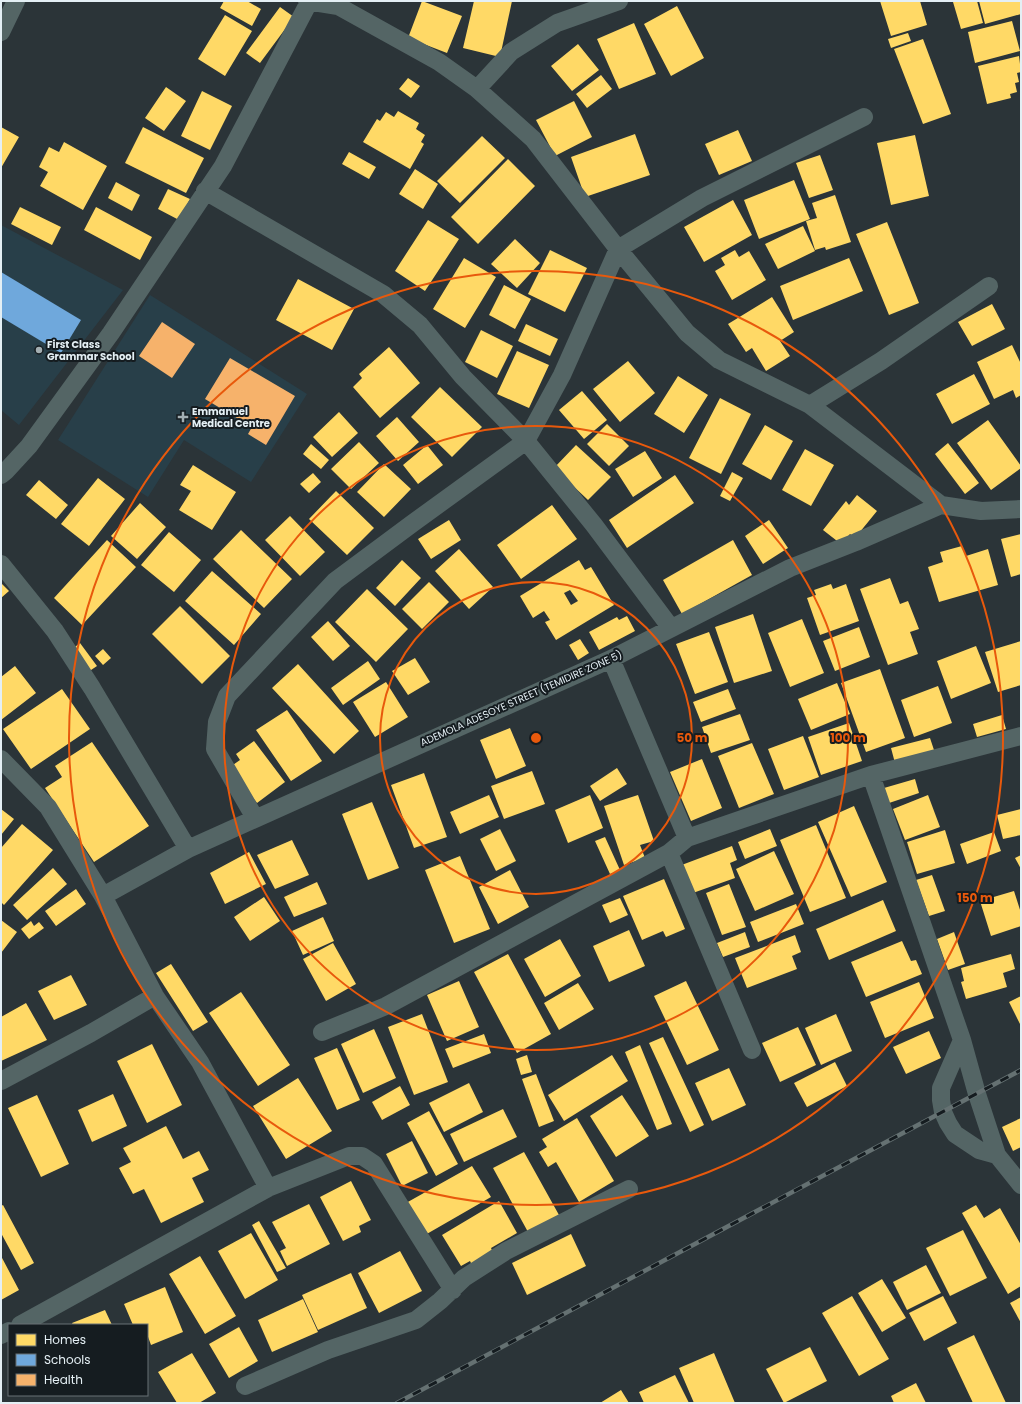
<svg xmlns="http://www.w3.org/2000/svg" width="1022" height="1404" viewBox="0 0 1022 1404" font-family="Poppins,sans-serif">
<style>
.built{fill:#283f49}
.homes{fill:#ffd966;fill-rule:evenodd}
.schools{fill:#6fa8dc}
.health{fill:#f6b26b}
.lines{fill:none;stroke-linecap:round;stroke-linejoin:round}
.street{stroke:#546565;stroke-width:18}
.rail-casing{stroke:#657172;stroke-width:4.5}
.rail{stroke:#151c20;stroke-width:3;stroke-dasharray:9;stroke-linecap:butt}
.ring{fill:none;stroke:#e8590c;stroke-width:2}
.poi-dot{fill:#a3aeb2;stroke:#151c20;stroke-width:1.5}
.labels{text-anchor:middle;stroke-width:4;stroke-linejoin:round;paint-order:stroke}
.poi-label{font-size:10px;font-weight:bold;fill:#e4eff4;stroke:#151c20;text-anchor:start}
.street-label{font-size:10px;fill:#e4eff4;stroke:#151c20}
.centre{fill:#e8590c;stroke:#151c20;stroke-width:2}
.ring-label{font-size:12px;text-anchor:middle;font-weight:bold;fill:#e8590c;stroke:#151c20;stroke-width:4;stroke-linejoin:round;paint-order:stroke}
</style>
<rect width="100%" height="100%" fill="#2b3438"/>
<path class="built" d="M1,225L123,290L19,425L1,410Z
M150,295L307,394L251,482L184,440L148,497L58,440Z"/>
<path class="homes" d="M224,1H247L261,9L252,26L220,8Z
M422,1L462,16L447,53L408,38Z
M474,1H512L500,57L463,48Z
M880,1H920L927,25L891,36Z
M956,1H977L983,23L961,29L953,2Z
M979,1H1021V14L985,24Z
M677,6L704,58L671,76L644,24Z
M280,7L294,17L260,63L246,53Z
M225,15L252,31L225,76L198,59Z
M1012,21L1020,51L975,63L968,32Z
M634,23L656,74L619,89L597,39Z
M908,33L911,41L891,48L888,39Z
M923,39L951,114L923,124L894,49Z
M578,44L599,70L572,91L551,66Z
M1019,56L1021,72L1017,73L1019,82L1015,83L1017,92L1010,94L1011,98L987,104L978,66Z
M601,75L612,89L587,108L576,94Z
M408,78L420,86L411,98L399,89Z
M166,87L186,101L164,131L145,118Z
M202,91L232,106L210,150L181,136Z
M574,101L592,137L555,156L536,120Z
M398,111L419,123L416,129L425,135L421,142L424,144L410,169L363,142L377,119L380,121L386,112L394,117Z
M1,127L19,137L1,168Z
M143,127L204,158L186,193L125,163Z
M738,130L752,161L719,175L705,144Z
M635,134L650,175L585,197L571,157Z
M915,135L929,196L891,205L877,143Z
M482,136L505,158L460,203L437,181Z
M64,142L107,166L83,210L40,186L48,172L39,167L49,147L59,152Z
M349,152L376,167L369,179L342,164Z
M820,155L833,190L809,198L796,163Z
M508,159L535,186L478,244L451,217Z
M415,169L438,184L423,209L399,194Z
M794,180L810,219L759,239L744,200Z
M116,182L140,195L132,211L108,198Z
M168,189L190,199L179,220L158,209Z
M835,195L851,242L826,250L825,247L815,250L806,221L817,218L812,203Z
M733,200L752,235L704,262L684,227Z
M20,207L61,227L52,245L11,224Z
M96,207L152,237L140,260L84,230Z
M428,220L459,239L425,291L395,271Z
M887,222L919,303L889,315L856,234Z
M803,226L815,251L778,269L765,244Z
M515,239L540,263L517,288L491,264Z
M550,250L587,268L565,312L528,294Z
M735,250L739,257L749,251L766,280L732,300L715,271L725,265L721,258Z
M464,258L496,277L465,328L433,309Z
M849,258L863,291L793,320L780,286Z
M298,279L354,309L332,350L276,320Z
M504,285L531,299L515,329L489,315Z
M772,297L794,332L780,341L790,356L766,371L752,348L746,352L728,324Z
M992,304L1005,329L972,346L958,322Z
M526,324L558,339L550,356L518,341Z
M481,330L513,346L497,378L465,362Z
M1012,345L1021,364V395L1016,398L1013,390L994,399L977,362Z
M389,347L420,383L380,418L353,387L362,378L359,374Z
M517,351L549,365L529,408L497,394Z
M628,361L655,393L620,422L593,389Z
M974,374L990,404L952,424L936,394Z
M678,376L708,395L684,433L654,414Z
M440,387L482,427L452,457L411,417Z
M582,391L607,420L584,439L559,410Z
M720,398L751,414L721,474L689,458Z
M339,412L358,433L332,457L313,437Z
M397,417L419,442L398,461L376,436Z
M988,420L1021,466V468L991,490L957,443Z
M607,424L629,446L609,466L587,444Z
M765,425L793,441L771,480L742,464Z
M359,442L379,463L351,489L331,469Z
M948,443L979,483L965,494L935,454Z
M311,444L329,460L321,469L303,454Z
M427,445L443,465L418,484L403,465Z
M576,445L611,477L588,500L554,468Z
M805,449L834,465L811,506L782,490Z
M645,451L662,478L633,497L615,469Z
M384,464L411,489L384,517L357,492Z
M193,465L236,492L212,530L179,510L191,491L180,485Z
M732,472L743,478L730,501L720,496Z
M313,473L321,482L309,493L300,484Z
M675,475L694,503L627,548L609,520Z
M98,478L125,499L89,546L61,524Z
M39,480L68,505L56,519L26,495Z
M336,491L374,528L347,555L309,519Z
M857,495L877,511L855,538L850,534L841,544L823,530L846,501L849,505Z
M140,503L166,527L137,559L111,536Z
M552,505L577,539L521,579L497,545Z
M290,516L325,552L300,576L265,540Z
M449,520L461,540L431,559L418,539Z
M769,520L788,548L763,564L745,536Z
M241,530L292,579L264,608L213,559Z
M169,532L201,560L174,592L141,565Z
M1021,534V574L1011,577L1001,539Z
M107,540L136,567L82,625L54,598Z
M733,540L752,575L682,614L663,580Z
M962,546L966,556L988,549L998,585L939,602L928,567L943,562L940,552Z
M459,549L493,587L469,609L435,571Z
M402,560L421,578L395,606L376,588Z
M579,560L585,570L591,567L614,605L556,640L545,622L550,620L544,611L533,618L520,596ZM570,590L578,601L571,605L564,593Z
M212,571L261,614L234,645L185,601Z
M890,578L900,604L908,601L919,629L910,632L918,654L888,665L860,589Z
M429,582L449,602L422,629L402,609Z
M1,583L9,591L1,598Z
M831,584L833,589L846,584L859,621L820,635L807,598L816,595L814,590Z
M367,589L408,629L376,662L335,622Z
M180,606L230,656L202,684L152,634Z
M753,614L772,671L734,683L715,627Z
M627,616L635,631L599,650L589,632L617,617L619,620Z
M802,619L824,673L790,687L768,633Z
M328,621L350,646L333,661L311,637Z
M859,627L870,657L835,671L823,641Z
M709,632L728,682L695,694L676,644Z
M580,639L589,653L578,660L569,645Z
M1021,641V685L998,692L985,652Z
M80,643L97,666L88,672L71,650Z
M976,646L991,683L951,699L937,661Z
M103,649L111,658L103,665L95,656Z
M415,658L430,682L408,695L392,671Z
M368,661L380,679L343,705L331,688Z
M298,664L359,731L334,754L272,688Z
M15,666L36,693L1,720V677Z
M880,669L905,738L866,752L841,683Z
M386,682L408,717L375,737L353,702Z
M837,683L850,714L811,730L798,699Z
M938,686L952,723L914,737L901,700Z
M62,689L90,729L31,769L3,729Z
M728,689L736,709L701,722L693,702Z
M287,710L322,761L291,781L256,730Z
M740,714L750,740L711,753L702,727Z
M1002,715L1006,729L977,737L973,724Z
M849,723L862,761L821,775L808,737Z
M510,728L526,766L496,779L480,740Z
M803,736L819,777L784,790L768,749Z
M930,738L935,753L895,763L891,748Z
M254,741L285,782L257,803L230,767L240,760L236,754Z
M92,742L149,826L94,862L45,788L62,777L55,766Z
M752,743L774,794L739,808L718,756Z
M702,759L722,808L691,821L670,772Z
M617,768L627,784L600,801L590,786Z
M532,771L545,804L504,819L491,786Z
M424,773L447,837L414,848L391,785Z
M915,779L919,793L889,803L884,788Z
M489,795L499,817L460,834L450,812Z
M590,795L603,828L568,843L555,810Z
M638,795L654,841L640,845L645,858L624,865L604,806Z
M928,795L940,827L905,840L893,809Z
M372,802L399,868L368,880L342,814Z
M854,806L887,882L851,897L818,822Z
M1,809L14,819L1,835Z
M1021,809V835L1003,839L997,815Z
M22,824L53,850L4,905L1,902V848Z
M816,825L846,898L810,912L780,840Z
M500,829L516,861L496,871L480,839Z
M770,829L777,846L745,859L738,842Z
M945,830L955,863L917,874L907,842Z
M994,832L1001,851L967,864L960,844Z
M605,837L620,870L610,874L595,841Z
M292,840L309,875L275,889L257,855Z
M732,846L737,860L730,863L735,878L690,894L679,866Z
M774,851L794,894L755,911L736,869Z
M249,852L266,884L225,904L210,873Z
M1021,855V869L1015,858Z
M460,856L490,929L454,943L425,870Z
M53,868L67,884L27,920L13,905Z
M510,870L529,907L498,924L479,887Z
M932,875L945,911L929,916L916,880Z
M664,879L685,929L666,937L663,931L642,940L623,896Z
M317,882L327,904L294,917L284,897Z
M729,884L746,927L722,935L706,893Z
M76,889L86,904L56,926L45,911Z
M1014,891L1021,913V926L991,936L980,901Z
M264,897L280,921L250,941L234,917Z
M620,898L628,915L610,923L602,905Z
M883,900L896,931L829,960L816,929Z
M796,904L804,924L758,942L750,922Z
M323,917L334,941L303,955L292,931Z
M1,920L17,932L1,953Z
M31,921L34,926L39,922L44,928L29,939L21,929Z
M629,930L645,966L609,982L593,946Z
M745,932L750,947L723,957L717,943Z
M954,932L965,964L948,970L937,939Z
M795,935L801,952L792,956L797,969L747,988L735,958Z
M560,939L581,976L545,997L524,959Z
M902,941L911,961L916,960L922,974L866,997L851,962Z
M333,943L356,984L326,1001L303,959Z
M508,954L551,1034L517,1053L474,972Z
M1011,954L1015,969L1003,973L1007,987L966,999L961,982L964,981L961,968Z
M171,964L208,1022L193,1031L156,973Z
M71,975L87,1005L54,1020L38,991Z
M459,981L479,1027L447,1041L427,995Z
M686,981L719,1050L687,1065L654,996Z
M919,982L934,1018L885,1038L870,1002Z
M578,983L594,1009L559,1030L544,1003Z
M241,992L290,1065L258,1086L209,1013Z
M1021,996V1026L1009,1002Z
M26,1003L47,1040L1,1061V1017Z
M422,1014L448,1082L414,1095L388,1027Z
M836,1014L852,1051L821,1065L805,1028Z
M798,1027L816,1065L780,1082L762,1043Z
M374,1029L396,1078L363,1093L341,1044Z
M929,1031L941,1058L906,1074L893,1047Z
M484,1034L491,1053L453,1068L445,1049Z
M663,1037L704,1125L690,1132L649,1043Z
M152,1044L182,1105L147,1123L117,1061Z
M640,1045L672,1124L657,1130L625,1052Z
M337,1048L360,1100L337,1110L314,1058Z
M527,1055L532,1072L521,1075L516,1059Z
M612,1055L628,1081L564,1121L548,1095Z
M835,1062L847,1086L807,1107L794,1083Z
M729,1068L746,1105L712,1121L695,1083Z
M536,1074L554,1121L539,1127L522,1079Z
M298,1078L332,1131L286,1159L253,1106Z
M469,1083L483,1112L444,1132L429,1103Z
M400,1086L410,1105L382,1120L372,1102Z
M113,1094L127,1126L92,1142L78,1110Z
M37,1095L69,1164L41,1177L8,1108Z
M622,1095L649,1136L616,1157L590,1116Z
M503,1109L517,1137L464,1162L450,1134Z
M429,1111L458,1164L436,1176L407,1123Z
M577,1118L614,1181L579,1202L556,1162L548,1167L539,1152L547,1147L542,1139Z
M1021,1118V1147L1013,1151L1002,1127Z
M166,1126L183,1159L199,1151L209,1170L192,1178L204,1202L161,1223L144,1189L133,1194L119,1168L131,1162L123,1148Z
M412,1141L428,1173L402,1186L386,1154Z
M524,1152L559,1215L528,1232L493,1168Z
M472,1166L491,1197L425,1235L406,1203Z
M351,1181L371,1220L359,1226L361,1232L343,1241L320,1197Z
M499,1201L517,1233L491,1248L494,1255L473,1267L470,1261L461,1266L442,1235Z
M309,1204L330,1244L287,1266L280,1251L286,1248L272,1222Z
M3,1205L34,1263L21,1270L1,1233V1206Z
M976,1205L984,1218L1000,1208L1021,1245V1286L1008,1294L962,1213Z
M259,1221L286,1268L277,1272L252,1225Z
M963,1230L987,1278L950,1296L926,1248Z
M251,1233L278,1280L245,1299L218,1251Z
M571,1234L586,1266L527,1295L512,1263Z
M400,1251L422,1291L379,1313L358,1273Z
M1,1256L19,1290L1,1300Z
M200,1256L236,1316L205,1334L169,1274Z
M926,1265L941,1293L907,1310L893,1282Z
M351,1273L367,1308L318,1330L302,1295Z
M882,1279L906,1318L882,1332L858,1293Z
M165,1287L183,1332L151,1345L147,1334V1325H133L124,1304Z
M852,1296L889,1359L859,1376L822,1313Z
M943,1296L957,1323L924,1341L909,1313Z
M1021,1297V1323L1010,1303Z
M303,1299L318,1332L272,1352L258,1320Z
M105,1310L112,1325H73L72,1323Z
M239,1327L258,1361L229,1378L209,1344Z
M974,1335L1006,1403H973L947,1348Z
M810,1347L827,1381L784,1403L766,1369Z
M192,1353L216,1393L199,1403H177L158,1372Z
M714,1353L735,1403H694L679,1368Z
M675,1375L689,1403H644L639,1392Z
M916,1383L926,1403H894L891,1396Z
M621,1390L629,1403H600Z"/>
<path class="schools" d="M1,272L81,320L61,353L1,317Z"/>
<path class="health" d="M162,322L195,344L172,378L139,356Z
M230,358L295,396L266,445L248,434L252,427L205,399Z"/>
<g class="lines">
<path class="street" d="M307,1L338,6L439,62L477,89L533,139L618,249L687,333L719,360L810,405L941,505L981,511L1021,509
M1,32L16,1
M477,89L511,52L557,23L619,1
M205,191L383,294L420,325L463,377L526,441L594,525L671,628
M810,405L881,361L989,286
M1,475L6,471L29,446L111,333L223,166L309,2
M1,564L55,631L92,688L188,849
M611,659L687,838
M1,759L48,807L103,896L155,996L200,1062L268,1188
M871,775L962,1040L977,1094L997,1155L1021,1185
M255,818L215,749L217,722L227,696L335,581L413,523L526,441L562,375L618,249L702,198L864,117
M669,853L752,1050
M103,896L188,849L611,659L790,568L856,542L941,505
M322,1032L386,1006L669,853L687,838L871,775L1021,736
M962,1040L941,1088V1100L943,1112L948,1123L955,1134L979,1150L997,1155
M1,1081L91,1033L155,996
M20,1325L268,1188L349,1156H362L374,1164L453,1290
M1,1335L9,1331
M245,1386L328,1350L416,1320L440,1301L464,1278L506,1251L629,1189"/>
<defs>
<path id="rail" d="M397,1403L1021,1070"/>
</defs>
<use href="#rail" class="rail-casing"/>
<use href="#rail" class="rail"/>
</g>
<g class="ring">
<circle cx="536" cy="738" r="156"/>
<circle cx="536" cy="738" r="312"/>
<circle cx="536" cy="738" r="467"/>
</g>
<g class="poi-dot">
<circle cx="39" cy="350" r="4"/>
<path d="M181 411h4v4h4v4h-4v4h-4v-4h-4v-4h4z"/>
</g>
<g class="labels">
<g class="poi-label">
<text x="47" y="348">First Class<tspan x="47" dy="12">Grammar School</tspan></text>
<text x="192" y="415">Emmanuel<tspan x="192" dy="12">Medical Centre</tspan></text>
</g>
<g class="street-label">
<text transform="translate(521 698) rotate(-24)" y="4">ADEMOLA ADESOYE STREET (TEMIDIRE ZONE 5)</text>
</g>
</g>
<circle cx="536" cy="738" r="6" class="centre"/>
<g class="ring-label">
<text x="692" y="742">50 m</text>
<text x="848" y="742">100 m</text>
<text x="975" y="902">150 m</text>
</g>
<rect width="1022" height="1404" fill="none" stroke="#e4eff4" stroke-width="4"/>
<rect x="8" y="1324" width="140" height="72" fill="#151c20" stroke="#687075"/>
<rect x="16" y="1334" width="20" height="12" fill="#ffd966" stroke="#687075"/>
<text x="44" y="1344" font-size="12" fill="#e4eff4">Homes</text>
<rect x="16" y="1354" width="20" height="12" fill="#6fa8dc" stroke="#687075"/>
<text x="44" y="1364" font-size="12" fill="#e4eff4">Schools</text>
<rect x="16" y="1374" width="20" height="12" fill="#f6b26b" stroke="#687075"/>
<text x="44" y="1384" font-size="12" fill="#e4eff4">Health</text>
</svg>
